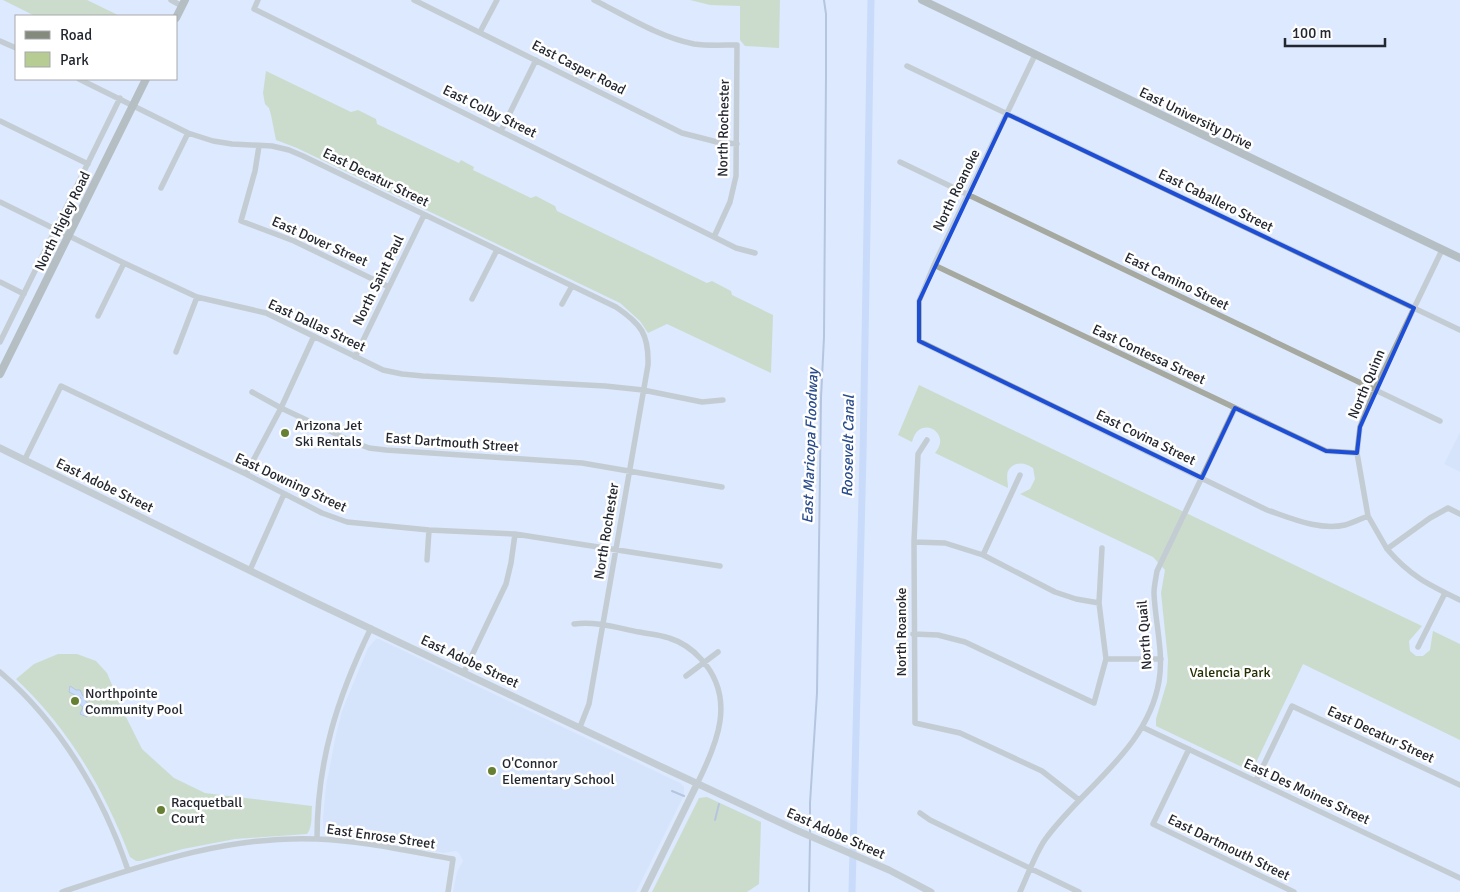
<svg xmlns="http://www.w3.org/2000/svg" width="1460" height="892" viewBox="0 0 1460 892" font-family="Signika,sans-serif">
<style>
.built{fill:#cedef9}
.green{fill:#b6cc92}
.water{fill:#b1caf6;stroke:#8699ba}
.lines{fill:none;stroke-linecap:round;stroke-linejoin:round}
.stream{stroke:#8699ba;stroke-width:2}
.canal{stroke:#b1caf6;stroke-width:7}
.minor{stroke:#a5a99f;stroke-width:5.5}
.tertiary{stroke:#a5a99f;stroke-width:7}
.secondary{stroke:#848a7c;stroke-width:8}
.marked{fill:none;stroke:#1d4ed8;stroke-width:4;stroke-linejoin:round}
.poi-dot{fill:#667f32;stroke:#fff;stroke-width:2}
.labels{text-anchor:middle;stroke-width:5;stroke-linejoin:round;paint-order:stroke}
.street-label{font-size:14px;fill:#23272f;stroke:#fff}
.poi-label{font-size:14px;fill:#23272f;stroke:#fff;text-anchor:start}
.park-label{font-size:14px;fill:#222f02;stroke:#fff}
.water-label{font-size:15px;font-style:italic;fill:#2a4c8c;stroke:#fff}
</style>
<rect width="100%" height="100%" fill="#dde9fe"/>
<path class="built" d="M1460,432V472L1444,464Z
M376,639H379L680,783L684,787V795L636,892H453L457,872L463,861L459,853L456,851L444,853L373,839L330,835L325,832L323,829V819L326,786L336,735L342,711L360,667L368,648Z"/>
<path class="green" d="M3,0H87L120,16H35Z
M690,0H780L779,48L745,46L740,40V6L710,5Z
M266,71L351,112L358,110L376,119L377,124L459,163L461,160L474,167L473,170L531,198L536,196L555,206L557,211L707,283L712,281L731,291L732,295L773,315L771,373L667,324L648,333L640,321L620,303L297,148L276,140L271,115L269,108L265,104L263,93Z
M919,385L1422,626L1409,641L1410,651L1416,656H1423L1430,650L1433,631L1460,644V740L1303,664L1253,769H1246L1156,726V719L1167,682L1168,660L1161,593L1165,570L1153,557L1020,494L1030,489L1035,479L1033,468C1025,462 1013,461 1008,471C1006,476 1008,482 1008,488L935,453C953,433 919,413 912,442L898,435Z
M58,654H77L96,661L107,673L122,709L142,749L174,778L205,793L312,806C311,816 313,826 307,834L235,839L183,849L140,861H136L130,857C104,789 69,729 16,679L34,664Z
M707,797L761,822L759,884L747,892H652L699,798Z"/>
<path class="water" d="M70,686L76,690H80L83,696L86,697V702L101,707L99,713L97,714L92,710L87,717L80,714L83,707L79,704L81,698L69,692Z"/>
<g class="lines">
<path class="stream" d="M672,791L684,796
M715,820L719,804
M810,835V803L817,693L821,398L824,337L826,75V14L824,0
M809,892L810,839"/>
<path class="canal" d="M852,892L863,455L871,0"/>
<path class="minor" d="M171,0L182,6
M258,0L254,9L714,237L736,248L755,253
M414,0L682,133L717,142L737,144
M594,0C626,16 659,37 694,44C708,46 723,45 737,45L736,176L730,202L714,237
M480,32L497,0
M0,41L16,48
M1035,55L934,265L919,301V341L1267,510C1291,518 1319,531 1345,525C1353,523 1360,519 1368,516
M907,66L1460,330
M79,79L188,133L213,141L232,144L272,146L289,150L303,156L616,307C641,324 649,334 648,365L589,704L580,727
M0,121L88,164
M501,131L536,60
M259,146L255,171L241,221L294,241L389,287
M900,162L1440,421
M161,188L188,133
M0,202L124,263L197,297L266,313L383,370L402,374L423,376L605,386L643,390L702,402L723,400
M1442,250L1375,389L1360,427L1357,453L1368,516L1387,549L1430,518L1448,508L1460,514
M934,265L1326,451L1357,453
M0,282L24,294
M472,299L497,250
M562,304L572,286
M98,316L124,263
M0,342L120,98
M176,352L197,297
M355,357L424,215
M252,392L281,408L353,442L369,448L386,450L582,463L722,487
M927,440L918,454L914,542L915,723L960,733L1042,771L1079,800
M25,459L61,386L246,474L322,513L347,522L429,530L515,534L720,566
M246,474L281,408L314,336
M914,542L945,543L983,555L1055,592L1076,599L1099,603
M1387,549C1410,576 1429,585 1460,600
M983,555L1020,475
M427,560L429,530
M250,570L284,494
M574,624C596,621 618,628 639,632C649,634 660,635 669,638C682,642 692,649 701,659C737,698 717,744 697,784
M913,634L938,635L965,642L1094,703L1106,659L1099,603L1102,548
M1418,647L1445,593
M1106,659H1161
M0,672C60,723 103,796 128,870
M464,672L506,584L511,563L515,534
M686,676L718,652
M1142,727L1460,878
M1189,749L1153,824L1294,892
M1256,781L1292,706L1460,785
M920,813L930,820L1079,892
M317,839C317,761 337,698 371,628
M62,892C146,864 229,835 318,839C364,841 408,851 453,859L448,892
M1020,892C1027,877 1037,849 1047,837C1085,786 1148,748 1159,681C1164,652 1155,622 1154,593C1154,586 1156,578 1157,571L1235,408"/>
<path class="tertiary" d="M0,448L310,600L664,768L796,830L889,870L931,892
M644,892L697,784"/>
<path class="secondary" d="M922,0L1460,258
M176,18L185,0
M0,374L146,79"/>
</g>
<path d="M0 0H1460V892H0ZM1007,114L1414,308L1360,427L1357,453L1326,451L1235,408L1202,478L919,341V301Z" fill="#dde9fe" fill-opacity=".55" fill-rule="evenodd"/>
<path class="marked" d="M1007,114L1414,308L1360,427L1357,453L1326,451L1235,408L1202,478L919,341V301Z"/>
<g class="poi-dot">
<circle cx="285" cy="433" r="5"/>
<circle cx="75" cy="701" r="5"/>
<circle cx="492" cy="771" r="5"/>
<circle cx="161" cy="810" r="5"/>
</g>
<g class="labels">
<g class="street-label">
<text transform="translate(579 67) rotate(27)" y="5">East Casper Road</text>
<text transform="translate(490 111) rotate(26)" y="5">East Colby Street</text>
<text transform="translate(1196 118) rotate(26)" y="5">East University Drive</text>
<text transform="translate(723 128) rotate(-89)" y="5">North Rochester</text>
<text transform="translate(376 177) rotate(26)" y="5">East Decatur Street</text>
<text transform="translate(956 190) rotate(-64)" y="5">North Roanoke</text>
<text transform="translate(1216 200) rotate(26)" y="5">East Caballero Street</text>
<text transform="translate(62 221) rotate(-64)" y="5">North Higley Road</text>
<text transform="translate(320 241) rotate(24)" y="5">East Dover Street</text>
<text transform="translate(378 280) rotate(-64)" y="5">North Saint Paul</text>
<text transform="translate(1177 281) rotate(26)" y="5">East Camino Street</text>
<text transform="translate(317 325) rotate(25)" y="5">East Dallas Street</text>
<text transform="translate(1149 354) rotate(25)" y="5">East Contessa Street</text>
<text transform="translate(1366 384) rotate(-67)" y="5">North Quinn</text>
<text transform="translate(1146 437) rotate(26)" y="5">East Covina Street</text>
<text transform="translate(452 442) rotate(4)" y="5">East Dartmouth Street</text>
<text transform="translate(291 482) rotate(25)" y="5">East Downing Street</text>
<text transform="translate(105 485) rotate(26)" y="5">East Adobe Street</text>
<text transform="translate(606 531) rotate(-81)" y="5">North Rochester</text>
<text transform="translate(901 632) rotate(-90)" y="5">North Roanoke</text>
<text transform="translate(1144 635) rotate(-94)" y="5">North Quail</text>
<text transform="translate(470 661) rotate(25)" y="5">East Adobe Street</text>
<text transform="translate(1381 734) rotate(25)" y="5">East Decatur Street</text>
<text transform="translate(1307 791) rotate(25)" y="5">East Des Moines Street</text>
<text transform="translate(836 833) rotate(24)" y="5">East Adobe Street</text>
<text transform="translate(381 836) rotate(8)" y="5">East Enrose Street</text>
<text transform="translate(1229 847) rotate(26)" y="5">East Dartmouth Street</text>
</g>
<g class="poi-label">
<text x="295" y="430">Arizona Jet<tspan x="295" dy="16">Ski Rentals</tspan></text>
<text x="85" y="698">Northpointe<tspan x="85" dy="16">Community Pool</tspan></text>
<text x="502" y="768">O'Connor<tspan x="502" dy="16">Elementary School</tspan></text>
<text x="171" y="807">Racquetball<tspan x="171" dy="16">Court</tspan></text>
</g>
<g class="park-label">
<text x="1230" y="677">Valencia Park</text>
</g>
<g class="water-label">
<text transform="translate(810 446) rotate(-88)" y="5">East Maricopa Floodway</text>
<text transform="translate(848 446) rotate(-89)" y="5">Roosevelt Canal</text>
</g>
</g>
<rect x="15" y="15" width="162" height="65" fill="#ffffff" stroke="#a7a9ac"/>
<rect x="25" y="31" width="25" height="8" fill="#848a7c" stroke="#a7a9ac"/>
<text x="60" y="40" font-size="15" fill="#23272f">Road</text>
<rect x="25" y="52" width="25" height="15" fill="#b6cc92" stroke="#a7a9ac"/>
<text x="60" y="65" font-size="15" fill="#23272f">Park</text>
<path d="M1285 38v8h100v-8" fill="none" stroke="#23272f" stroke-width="2.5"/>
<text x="1292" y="38" font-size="15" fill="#23272f" stroke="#ffffff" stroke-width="4" paint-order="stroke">100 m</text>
</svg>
